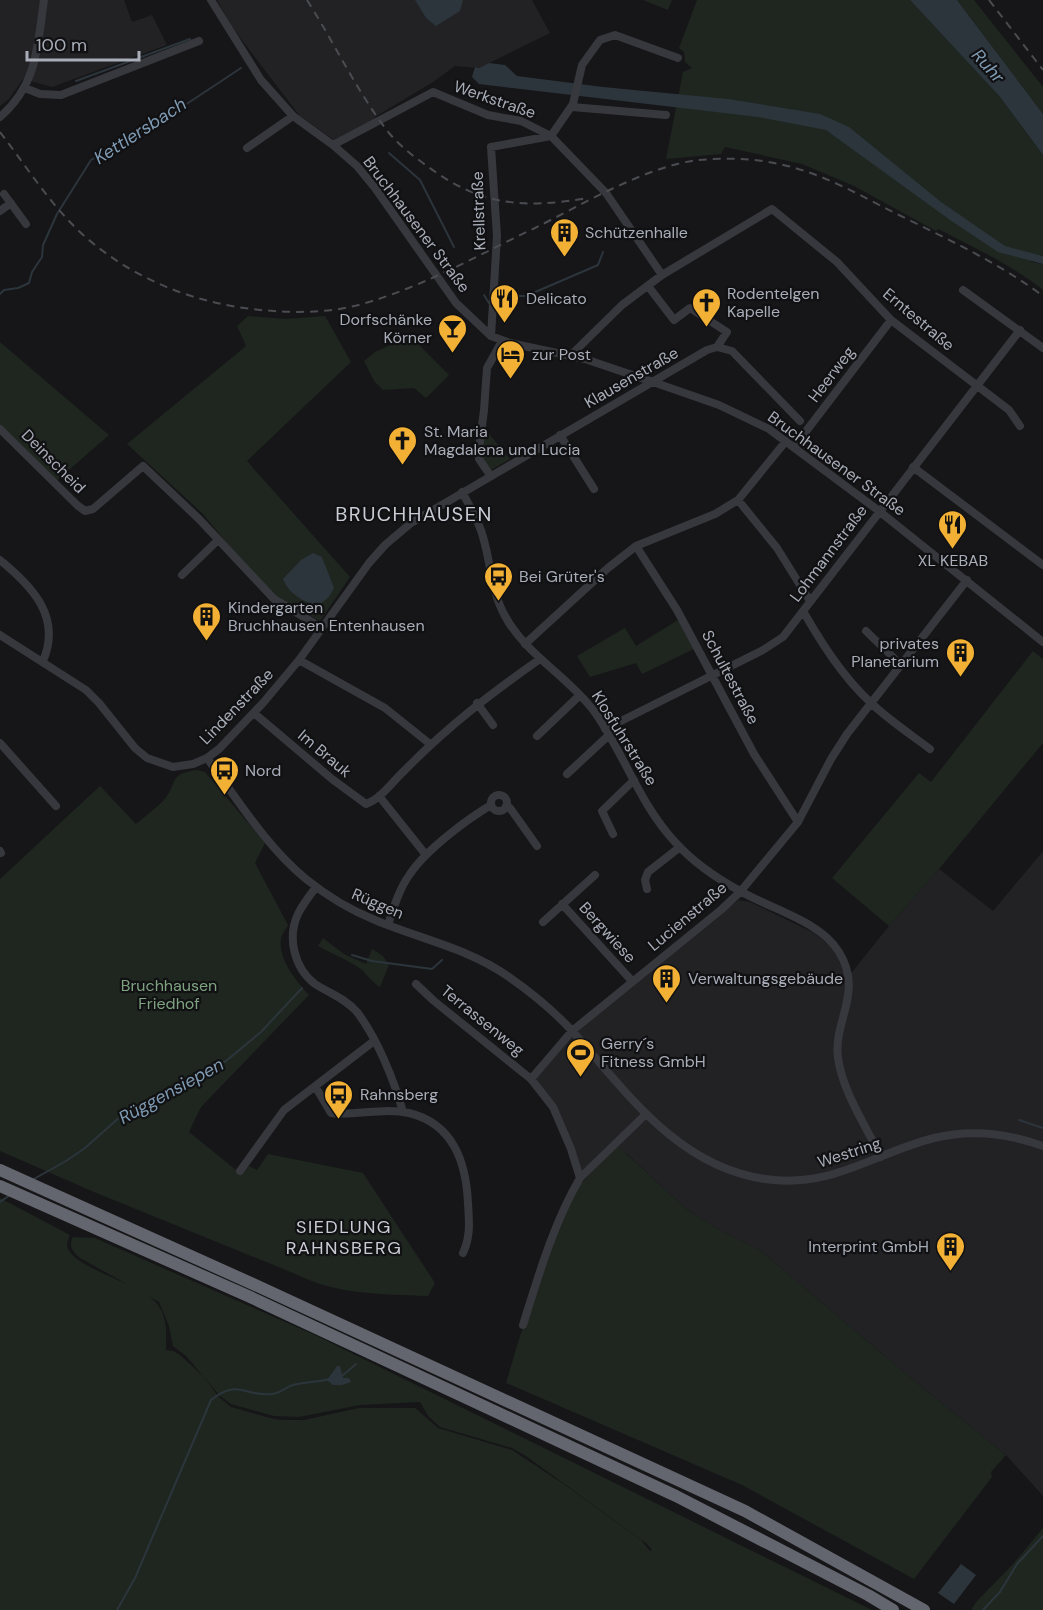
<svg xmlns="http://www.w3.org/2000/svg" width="1043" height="1610" viewBox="0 0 1043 1610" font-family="'DM Sans',sans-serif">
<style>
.built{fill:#222225}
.green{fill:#1e261f}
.water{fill:#2c353c}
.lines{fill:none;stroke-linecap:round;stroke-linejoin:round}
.stream{stroke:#2c353c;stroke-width:2}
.minor{stroke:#37383d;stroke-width:8}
.highway{stroke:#63666e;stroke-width:12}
.rail{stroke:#4a4c52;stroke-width:2;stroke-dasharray:8 6;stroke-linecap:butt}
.labels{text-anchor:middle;stroke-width:4.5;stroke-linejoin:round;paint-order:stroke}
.street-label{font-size:16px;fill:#a8adb8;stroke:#111113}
.poi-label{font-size:16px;fill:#a8adb8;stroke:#111113;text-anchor:start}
.park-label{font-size:16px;fill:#7fa381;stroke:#111113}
.water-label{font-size:18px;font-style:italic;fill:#7f9bb3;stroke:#111113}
.neighbourhood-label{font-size:18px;letter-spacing:1.5px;fill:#c9ccd4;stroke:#111113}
.quarter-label{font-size:20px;letter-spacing:1.5px;fill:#c9ccd4;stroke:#111113}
</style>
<rect width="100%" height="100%" fill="#161618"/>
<path class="built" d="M0,0H124L132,22L152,15L167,45L52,87L23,79L9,99L0,106Z
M217,0H532L550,33L479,68L455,66L433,82L375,117L374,120L334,140L299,115L232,27Z
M1043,851V1496L1006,1455L912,1379L761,1251L723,1232L686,1209L626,1153L581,1172L535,1079L569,1038L705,925L739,900L750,902L814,933L829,945L837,955L844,972H852L889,926L939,869L993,911Z"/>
<path class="green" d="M643,0H672L668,10Z
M697,0H910L1000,97L1043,155V256L1030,253L1031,262L1043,264V290C1012,265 973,247 938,229L936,231L854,186L802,164L725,147L721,154L666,159L683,72L692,68L685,62L684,52L679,48Z
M957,0H974L1043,87V114Z
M248,316L286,319L325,316L351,362L247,461L350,577L320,621L266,591L203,514L127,444L246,346L237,326Z
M410,336L449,375L426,398L414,388L383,390L374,381L364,361L375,352Z
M0,342L109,435L54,483L0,433Z
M485,429L510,459L491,470L481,456Z
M678,620L694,649L642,674L636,663L590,677L577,656L625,628L636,646Z
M1033,651L1043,659V743L939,869L889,926L832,878L919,773L931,782Z
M197,770L205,772L265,843L255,863L288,925C286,929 282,934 281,938C278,960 296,980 309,995L201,1107L189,1132L241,1174L249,1166L257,1170L268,1154L363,1173L435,1283L428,1296C384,1294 337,1295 298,1275L94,1192L0,1151V879L100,786L136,824C145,816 155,809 163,801C179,783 167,774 197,770Z
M323,938L344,954L366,964L372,949L383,956L389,965L380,987C372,982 368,976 362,970C349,960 332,954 318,946Z
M617,1145L686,1209L723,1232L761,1251L912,1379L1006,1455L991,1472L992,1477L914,1579L742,1485L506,1383L519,1339L556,1235L575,1190Z
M0,1198L70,1235C68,1240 66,1244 68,1249C78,1270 143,1284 158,1305C168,1319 166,1334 166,1350L173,1351L180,1355L203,1376L219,1397L231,1407L270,1418L280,1420H304L359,1408H415L438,1428L512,1450L565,1485L641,1540L650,1551L652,1550L647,1544L526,1456L512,1448L440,1427L429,1417L420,1402L360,1405L299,1417L274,1416L231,1404L220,1396L186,1356L173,1346L169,1326L159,1302L80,1258C73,1252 68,1246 73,1237L95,1238L317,1336L872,1610H0Z
M1043,1528V1610H971L977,1601L1013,1564Z"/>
<path class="water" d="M415,0H463L460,11L436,26L426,18Z
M910,0H957L1043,114V155L1000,97Z
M489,63L505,65L517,76L603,87L728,99L820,114L849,127L941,202L1005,246L1043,256V264L998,252L950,220L826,130L758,117L479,84L472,77L475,67L479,68Z
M313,553L322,557L334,588L329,597L318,606C303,602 288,593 283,579L301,560Z
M337,1366H340L343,1378H349L351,1382L342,1385H333L327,1380Z
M961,1564L976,1575L954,1604L938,1593Z"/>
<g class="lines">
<path class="stream" d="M76,81L190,39
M389,153L420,180L454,247
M0,294L4,290L18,288L29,283L32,272L42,257L43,245L57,214L91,160L173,113L241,68
M484,295L489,303
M500,304L512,296H526L598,265L603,252
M352,955L372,961L432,969L442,960
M1019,1120L1043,1128
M32,1180L66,1161L85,1148L121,1116L139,1109L172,1091L183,1082L226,1061L261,1032L302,988
M0,1202L10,1195
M342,1376L356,1364
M117,1610L135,1578L211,1400C239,1378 244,1397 272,1394C281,1393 286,1387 293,1385C305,1382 318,1382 330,1379
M983,1610L1000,1592L1017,1564L1043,1536"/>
<path class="minor" d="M211,0L261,80L293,116L333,145L357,166L375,188L456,303L491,336L510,343L585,359L653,382L719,405L769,429L879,511L1043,642
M25,88L40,94L61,95L199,41
M572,107L666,115
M0,117C38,84 37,47 44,0
M551,136L573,104L582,65L600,40L615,35L678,58
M333,145L433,92L488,115L521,121L551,136L606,193L662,275
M247,148L293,116
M4,194L26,224
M0,211L11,203
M648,286L674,320L690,308L727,332L717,347
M963,290L1043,348
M491,336L497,236L491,147L551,136
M570,356L622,305L662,275L772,209L837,262L891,320L1009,410L1020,426
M0,429L77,505L85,511L93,509L143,466L199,519L274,599L322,628
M560,435L594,489
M794,447L891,320
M913,467L1043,565
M490,475L479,459V449L484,410L487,368L502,341
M462,492C470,507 479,521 483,537C491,563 491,591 505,616C526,655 568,676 594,711C624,753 640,805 675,842C693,862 716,878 740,891C771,909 820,921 839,952C864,993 833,1020 838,1058C843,1093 866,1126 881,1157
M738,500L777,548L810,601
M636,546L677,610L754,754L798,822
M0,560C32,586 62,617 43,661
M182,575L218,540
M803,611C822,644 843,677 871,703C889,720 910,734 930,749
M866,631L901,665
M0,635L86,690L99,703L135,748L147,758L173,767L193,764L207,758L219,749L263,703L299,660L369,563L385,545L411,523L707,350L717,347L732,351L800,421
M525,644L608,568L636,546L715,514L738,500L786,441
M299,660L385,708L430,744
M477,703L493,725
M254,713L332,779L366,804C381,799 393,781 404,771C447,727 490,694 540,659
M605,729L763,650L783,637L1020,330
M537,736L580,695
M0,743L56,806
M207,758C238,800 266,846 306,879C327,896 350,910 375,920C420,939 468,948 509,977C532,993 555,1012 574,1033C627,1093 679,1167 765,1179C832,1189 874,1153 934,1138C971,1129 1007,1133 1043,1146
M567,774L609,735
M491 803a8 8 0 1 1 16 0a8 8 0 1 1-16 0Z
M379,796L426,855
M506,806L510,808L537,846
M613,834L602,811L634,780
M0,851L1,853
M316,887C310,895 303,904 298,914C287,937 294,968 315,984C329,993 346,999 357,1012C377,1038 394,1080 403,1112
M647,889L645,880L648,872L680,847
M562,904L632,981
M543,922L595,875
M388,925C394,907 399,889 410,874C426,850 466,820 491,805
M416,984L434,1001L531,1079L553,1107L571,1149L580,1178L646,1114
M531,1079L572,1031L722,909L740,892L798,822L831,759L847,734L967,580
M315,1086L331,1113C356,1116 384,1107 409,1113C454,1124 466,1163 468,1203C469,1221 471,1236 463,1253
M240,1171L284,1110L374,1041
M523,1325C538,1277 554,1222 580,1178"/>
<path class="highway" d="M0,1170L253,1284L745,1511L924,1610
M0,1186L248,1296L676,1496L868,1595L893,1610"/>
<path class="rail" d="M307,0C335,44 357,92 389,133C400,146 413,156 427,166C481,206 523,209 588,198
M989,0L1043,70
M0,132C26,166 50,204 81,233C135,282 203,307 274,311C303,313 334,312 362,304C423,287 478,255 535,228C581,205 647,166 698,160C723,158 749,158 774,163C819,171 859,195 899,215C949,240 999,263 1043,296"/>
</g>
<defs>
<symbol id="building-pin" viewBox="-11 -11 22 30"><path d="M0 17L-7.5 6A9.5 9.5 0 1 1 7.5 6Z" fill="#f2b134" stroke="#111113"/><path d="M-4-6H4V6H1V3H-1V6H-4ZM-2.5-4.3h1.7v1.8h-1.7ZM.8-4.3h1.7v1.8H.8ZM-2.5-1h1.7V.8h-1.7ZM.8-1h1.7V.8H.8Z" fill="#111"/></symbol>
<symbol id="restaurant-pin" viewBox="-11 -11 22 30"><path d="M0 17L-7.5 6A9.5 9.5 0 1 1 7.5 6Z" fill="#f2b134" stroke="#111113"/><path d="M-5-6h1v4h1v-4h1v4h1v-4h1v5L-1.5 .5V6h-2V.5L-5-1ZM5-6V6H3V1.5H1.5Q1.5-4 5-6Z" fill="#111"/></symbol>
<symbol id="church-pin" viewBox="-11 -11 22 30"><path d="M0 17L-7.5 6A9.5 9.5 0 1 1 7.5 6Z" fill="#f2b134" stroke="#111113"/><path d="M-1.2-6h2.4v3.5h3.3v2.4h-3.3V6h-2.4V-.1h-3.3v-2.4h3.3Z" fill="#111"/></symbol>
<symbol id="bar-pin" viewBox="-11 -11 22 30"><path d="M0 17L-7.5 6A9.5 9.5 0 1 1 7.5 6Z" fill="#f2b134" stroke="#111113"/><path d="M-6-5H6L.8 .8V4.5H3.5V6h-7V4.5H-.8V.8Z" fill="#111"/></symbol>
<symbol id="hotel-pin" viewBox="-11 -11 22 30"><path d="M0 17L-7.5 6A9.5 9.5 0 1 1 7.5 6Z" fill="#f2b134" stroke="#111113"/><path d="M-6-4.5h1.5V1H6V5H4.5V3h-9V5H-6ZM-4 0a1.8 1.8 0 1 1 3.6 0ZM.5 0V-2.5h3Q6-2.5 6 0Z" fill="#111"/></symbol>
<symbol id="bus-pin" viewBox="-11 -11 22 30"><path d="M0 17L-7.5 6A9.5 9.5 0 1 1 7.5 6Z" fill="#f2b134" stroke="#111113"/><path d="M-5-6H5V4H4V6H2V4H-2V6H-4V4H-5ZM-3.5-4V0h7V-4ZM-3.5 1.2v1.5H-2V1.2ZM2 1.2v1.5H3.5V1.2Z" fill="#111"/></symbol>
<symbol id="stadium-pin" viewBox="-11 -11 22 30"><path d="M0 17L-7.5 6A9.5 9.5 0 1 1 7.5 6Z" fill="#f2b134" stroke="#111113"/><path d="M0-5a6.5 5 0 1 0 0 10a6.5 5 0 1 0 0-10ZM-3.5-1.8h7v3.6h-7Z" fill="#111"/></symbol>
</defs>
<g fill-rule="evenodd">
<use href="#building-pin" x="548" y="216" width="33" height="45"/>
<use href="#restaurant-pin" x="488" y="282" width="33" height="45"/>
<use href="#church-pin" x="690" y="286" width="33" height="45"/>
<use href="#bar-pin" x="436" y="312" width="33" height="45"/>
<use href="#hotel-pin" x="494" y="338" width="33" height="45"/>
<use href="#church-pin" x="386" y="424" width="33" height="45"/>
<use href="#restaurant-pin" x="936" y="508" width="33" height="45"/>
<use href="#bus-pin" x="482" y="560" width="33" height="45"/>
<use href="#building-pin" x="190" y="600" width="33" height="45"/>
<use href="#building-pin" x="944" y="636" width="33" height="45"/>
<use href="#bus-pin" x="208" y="754" width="33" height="45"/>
<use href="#building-pin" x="650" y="962" width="33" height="45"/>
<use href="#stadium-pin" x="564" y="1036" width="33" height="45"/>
<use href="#bus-pin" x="322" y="1078" width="33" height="45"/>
<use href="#building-pin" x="934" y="1230" width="33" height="45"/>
</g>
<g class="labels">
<g class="street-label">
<text transform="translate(495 99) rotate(19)" y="6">Werkstraße</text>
<text transform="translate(478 211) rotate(-92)" y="6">Krellstraße</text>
<text transform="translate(417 224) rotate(53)" y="6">Bruchhausener Straße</text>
<text transform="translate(919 319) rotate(40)" y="6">Erntestraße</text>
<text transform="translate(831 374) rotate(-53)" y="6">Heerweg</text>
<text transform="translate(631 377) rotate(-30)" y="6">Klausenstraße</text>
<text transform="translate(54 461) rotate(45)" y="6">Deinscheid</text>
<text transform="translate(837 463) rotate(36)" y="6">Bruchhausener Straße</text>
<text transform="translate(828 553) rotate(-53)" y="6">Lohmannstraße</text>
<text transform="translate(731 677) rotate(62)" y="6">Schultestraße</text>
<text transform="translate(236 706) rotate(-46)" y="6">Lindenstraße</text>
<text transform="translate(625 738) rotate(58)" y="6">Klosfuhrstraße</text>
<text transform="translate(325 753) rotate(40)" y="6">Im Brauk</text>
<text transform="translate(378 903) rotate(23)" y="6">Rüggen</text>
<text transform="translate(687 916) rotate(-40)" y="6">Lucienstraße</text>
<text transform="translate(608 932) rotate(48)" y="6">Bergwiese</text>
<text transform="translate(483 1020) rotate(39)" y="6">Terrassenweg</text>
<text transform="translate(849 1152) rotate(-18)" y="6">Westring</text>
</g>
<g class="poi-label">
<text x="585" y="238">Schützenhalle</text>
<text x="727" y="299">Rodentelgen<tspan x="727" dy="18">Kapelle</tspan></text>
<text x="526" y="304">Delicato</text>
<text x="432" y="325" text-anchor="end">Dorfschänke<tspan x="432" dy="18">Körner</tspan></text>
<text x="532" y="360">zur Post</text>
<text x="424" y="437">St. Maria<tspan x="424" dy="18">Magdalena und Lucia</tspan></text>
<text x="953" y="566" text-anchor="middle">XL KEBAB</text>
<text x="519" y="582">Bei Grüter's</text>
<text x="228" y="613">Kindergarten<tspan x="228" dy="18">Bruchhausen Entenhausen</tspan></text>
<text x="939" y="649" text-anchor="end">privates<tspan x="939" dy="18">Planetarium</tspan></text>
<text x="245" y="776">Nord</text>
<text x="688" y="984">Verwaltungsgebäude</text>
<text x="601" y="1049">Gerry´s<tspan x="601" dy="18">Fitness GmbH</tspan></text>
<text x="360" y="1100">Rahnsberg</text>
<text x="929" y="1252" text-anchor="end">Interprint GmbH</text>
</g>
<g class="park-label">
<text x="169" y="991">Bruchhausen<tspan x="169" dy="18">Friedhof</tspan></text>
</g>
<g class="water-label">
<text transform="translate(988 66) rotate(48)" y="6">Ruhr</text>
<text transform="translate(140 131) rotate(-33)" y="6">Kettlersbach</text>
<text transform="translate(171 1091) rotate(-29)" y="6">Rüggensiepen</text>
</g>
<g class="neighbourhood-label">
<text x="344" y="1233">SIEDLUNG<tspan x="344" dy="21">RAHNSBERG</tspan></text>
</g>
<g class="quarter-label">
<text x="414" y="521">BRUCHHAUSEN</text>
</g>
</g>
<path d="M27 51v9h112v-9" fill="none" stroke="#a8adb8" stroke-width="3"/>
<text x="36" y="51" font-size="18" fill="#a8adb8" stroke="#111113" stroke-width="4.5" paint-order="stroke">100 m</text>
</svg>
